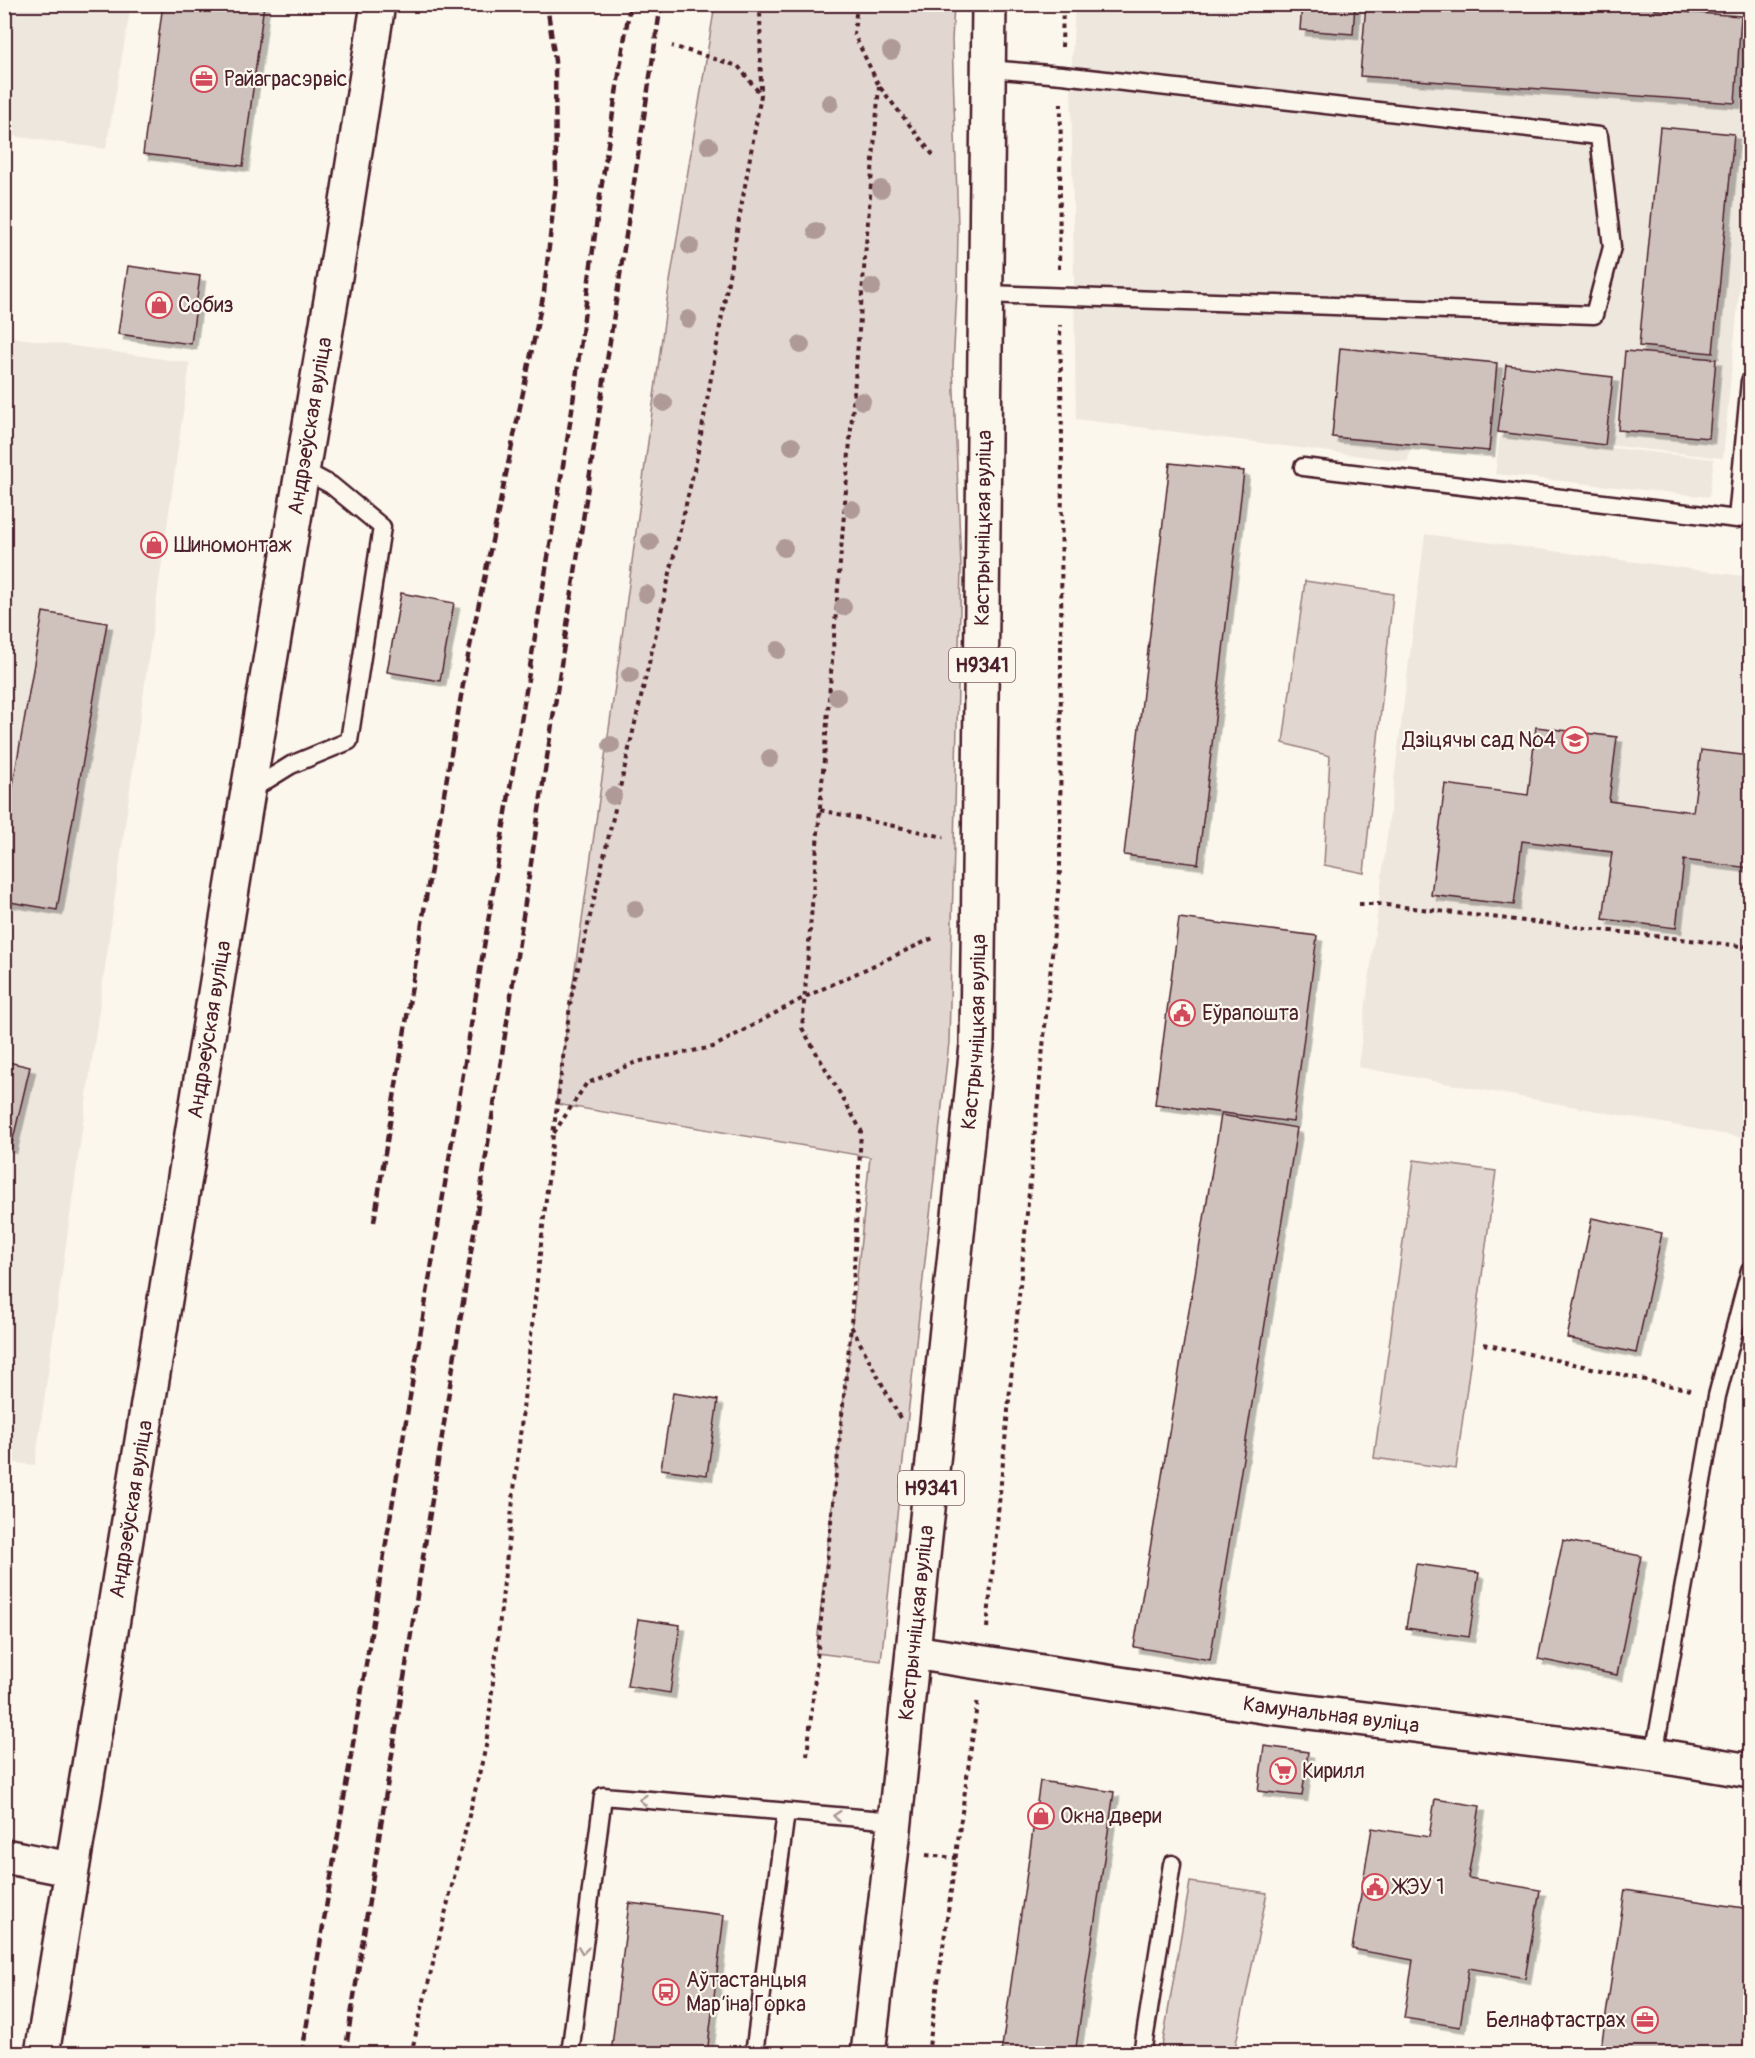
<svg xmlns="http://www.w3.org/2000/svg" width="1755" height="2058" viewBox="0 0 1755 2058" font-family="Pangolin,sans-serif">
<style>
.built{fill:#eee7de}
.green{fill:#e2d7d0;stroke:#967b7e;stroke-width:1.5}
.building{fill:#cfc2bc;stroke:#4a1f2b;stroke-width:1.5;filter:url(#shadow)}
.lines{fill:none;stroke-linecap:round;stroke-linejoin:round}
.lane-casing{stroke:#4a1f2b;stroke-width:21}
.street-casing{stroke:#4a1f2b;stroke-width:38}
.secondary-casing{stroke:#4a1f2b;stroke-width:38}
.primary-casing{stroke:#4a1f2b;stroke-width:38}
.path{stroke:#4a1f2b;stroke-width:4;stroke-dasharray:4.5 4.5;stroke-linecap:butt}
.lane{stroke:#fbf7ec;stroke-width:16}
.street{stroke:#fbf7ec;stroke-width:33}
.secondary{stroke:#fbf7ec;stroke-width:33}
.primary{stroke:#fbf7ec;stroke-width:33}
.rail{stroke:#4a1f2b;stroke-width:4.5;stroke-dasharray:9 4.5;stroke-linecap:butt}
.tree{fill:#af9a98}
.oneway{stroke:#ab9695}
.labels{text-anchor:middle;stroke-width:4.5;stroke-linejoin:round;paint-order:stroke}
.shield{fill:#fbf7ec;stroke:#7f6065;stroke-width:1.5}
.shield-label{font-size:20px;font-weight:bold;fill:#4a1f2b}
.poi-label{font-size:21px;fill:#4a1f2b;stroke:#fbf7ec;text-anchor:start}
.street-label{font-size:21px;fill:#4a1f2b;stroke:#fbf7ec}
</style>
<defs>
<filter id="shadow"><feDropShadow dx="5.5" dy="5.5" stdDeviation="0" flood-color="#0004"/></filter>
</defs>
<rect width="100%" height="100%" fill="#fbf7ec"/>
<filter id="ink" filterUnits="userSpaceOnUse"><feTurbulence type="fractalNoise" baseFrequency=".0167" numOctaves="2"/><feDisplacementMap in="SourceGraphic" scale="12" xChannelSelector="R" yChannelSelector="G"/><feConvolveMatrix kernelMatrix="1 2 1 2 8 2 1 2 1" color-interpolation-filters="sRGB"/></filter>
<g filter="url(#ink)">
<path class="built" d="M5,4L131,5L106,149L5,135Z
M1075,5H1749V191L1723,458L1498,433L1489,451L1410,444L1408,462L1076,419L1071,76Z
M5,336L190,363L35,1465L5,1462Z
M1500,436L1714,459L1709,497L1495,474Z
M1425,534L1750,577V1139L1358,1067Z"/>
<path class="green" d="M715,5H954L952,40L958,227L957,290L953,366L961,568L949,1042L881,1661L816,1653L870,1157L556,1104L621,644L667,300Z
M1305,581L1393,594L1364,873L1324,865L1330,756L1283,743Z
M1414,1160L1496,1171L1456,1469L1374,1458Z
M1190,1882L1267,1893L1234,2053H1161Z"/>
<path class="building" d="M163,4H264L243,166L143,154Z
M1302,4H1355L1353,34L1300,30Z
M1366,4H1655V10L1741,16L1735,103L1360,76Z
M1660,127L1734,134L1713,353L1639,346Z
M128,266L200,276L191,344L118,334Z
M1340,348L1497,363L1489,451L1332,437Z
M1625,351L1716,359L1709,438L1618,430Z
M1506,365L1613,377L1605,445L1498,432Z
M1170,463L1244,471L1198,864L1124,855Z
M401,593L454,603L440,681L387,672Z
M43,612L107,623L57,910L4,901V836Z
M1536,727L1617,737L1609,801L1693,812L1701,750L1750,756V868L1684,860L1676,928L1603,919L1612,852L1522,841L1514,905L1431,895L1445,784L1528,795Z
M1179,918L1317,936L1293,1122L1155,1104Z
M4,1061L30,1067L11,1148L4,1146Z
M1221,1115L1297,1128L1210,1660L1134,1647Z
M1592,1218L1662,1233L1636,1353L1567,1338Z
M673,1393L718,1400L707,1475L661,1469Z
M1563,1540L1641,1556L1617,1675L1538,1659Z
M1416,1564L1479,1573L1469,1637L1406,1628Z
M638,1619L680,1625L670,1693L627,1686Z
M1264,1746L1308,1752L1302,1796L1258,1791Z
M1040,1781L1114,1792L1075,2054H1001Z
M1435,1799L1480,1806L1468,1878L1540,1890L1525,1978L1469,1968L1460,2027L1404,2018L1413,1960L1352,1949L1372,1828L1429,1837Z
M1625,1890L1750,1909V2054H1600Z
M629,1903L724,1915L707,2054H611Z"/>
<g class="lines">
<defs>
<path id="lane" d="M985,294L1594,315L1612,247L1599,136L1062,75L988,69
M1303,467L1737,519L1750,381
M249,791L291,765L349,741L382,527L331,485L301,469
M1654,1755L1717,1396L1750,1270
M570,2054L603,1796L895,1821
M754,2054L786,1812
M1142,2054L1172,1864"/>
<g id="street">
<path id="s1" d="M913,1652L1269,1707L1654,1755L1750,1771"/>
<path d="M4,1856L70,1869"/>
</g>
<g id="secondary">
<path id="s2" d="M42,2054L248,791L339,253L378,4"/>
</g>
<g id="primary">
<path id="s3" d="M868,2054L895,1821L977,1045L989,4"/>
</g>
</defs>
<use href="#lane" class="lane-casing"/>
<use href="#street" class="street-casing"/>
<use href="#secondary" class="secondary-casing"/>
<use href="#primary" class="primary-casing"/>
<path class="path" d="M760,4L761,95
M857,4L854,34L879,86L933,155
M1062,47L1063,4
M879,86L802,1028L861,1130L851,1326L900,1418
M1059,269L1061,103
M820,810L944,837
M1359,904H1378L1750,947
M554,1133L586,1084L636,1062L713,1047L805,997L933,938
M1484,1344L1690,1390
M987,1628L1060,871L1062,437L1060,325
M807,1756L851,1327
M926,1855L956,1858
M411,2054L486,1746L553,1135L571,998L697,457L761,95L738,66L672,46
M928,2054L978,1698"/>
<use href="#lane" class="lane"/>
<use href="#street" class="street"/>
<use href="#secondary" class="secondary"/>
<use href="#primary" class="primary"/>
<path class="rail" d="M374,1222L427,892L468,656L544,292L556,183L555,61L547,4
M302,2054L571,417L600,196L630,4
M345,2054L505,1035L661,4"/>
</g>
<g class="tree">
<circle cx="891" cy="51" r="9"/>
<circle cx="830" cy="103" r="9"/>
<circle cx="709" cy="146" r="9"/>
<circle cx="881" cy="189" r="9"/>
<circle cx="816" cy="231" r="9"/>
<circle cx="690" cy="246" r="9"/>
<circle cx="872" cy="287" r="9"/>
<circle cx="688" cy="319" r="9"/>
<circle cx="801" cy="345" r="9"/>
<circle cx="862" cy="401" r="9"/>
<circle cx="664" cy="403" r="9"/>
<circle cx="792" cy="446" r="9"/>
<circle cx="852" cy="509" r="9"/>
<circle cx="650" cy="542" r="9"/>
<circle cx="784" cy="548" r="9"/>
<circle cx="646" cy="594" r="9"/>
<circle cx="843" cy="607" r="9"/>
<circle cx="778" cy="650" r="9"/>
<circle cx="630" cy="675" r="9"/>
<circle cx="837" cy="697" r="9"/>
<circle cx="611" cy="745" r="9"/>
<circle cx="770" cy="758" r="9"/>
<circle cx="613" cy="796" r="9"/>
<circle cx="635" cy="909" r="9"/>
</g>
<defs><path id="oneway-chevron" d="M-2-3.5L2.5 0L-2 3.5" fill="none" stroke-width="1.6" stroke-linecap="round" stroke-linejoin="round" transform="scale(1.5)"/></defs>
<g class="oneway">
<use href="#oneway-chevron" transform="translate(643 1800) rotate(-175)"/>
<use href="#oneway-chevron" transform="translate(837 1816) rotate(-175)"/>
<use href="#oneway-chevron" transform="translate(583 1950) rotate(97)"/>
</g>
</g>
<defs>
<symbol id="office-ring" viewBox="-11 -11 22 22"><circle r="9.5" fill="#fbf7ec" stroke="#d1495b" stroke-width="1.5"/><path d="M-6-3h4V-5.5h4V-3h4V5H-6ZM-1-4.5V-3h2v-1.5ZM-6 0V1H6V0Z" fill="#d1495b"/></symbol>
<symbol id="shop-ring" viewBox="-11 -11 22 22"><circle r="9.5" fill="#fbf7ec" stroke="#d1495b" stroke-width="1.5"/><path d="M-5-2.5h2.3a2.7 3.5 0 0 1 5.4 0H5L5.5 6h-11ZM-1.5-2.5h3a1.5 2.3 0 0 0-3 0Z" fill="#d1495b"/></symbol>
<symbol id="school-ring" viewBox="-11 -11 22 22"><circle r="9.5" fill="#fbf7ec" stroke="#d1495b" stroke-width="1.5"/><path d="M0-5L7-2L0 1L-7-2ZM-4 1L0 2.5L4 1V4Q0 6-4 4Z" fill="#d1495b"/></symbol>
<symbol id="civic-ring" viewBox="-11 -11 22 22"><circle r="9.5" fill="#fbf7ec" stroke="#d1495b" stroke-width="1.5"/><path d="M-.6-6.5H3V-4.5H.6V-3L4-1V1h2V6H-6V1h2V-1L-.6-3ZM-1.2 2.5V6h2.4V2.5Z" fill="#d1495b"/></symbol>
<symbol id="supermarket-ring" viewBox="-11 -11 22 22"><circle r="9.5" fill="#fbf7ec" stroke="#d1495b" stroke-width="1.5"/><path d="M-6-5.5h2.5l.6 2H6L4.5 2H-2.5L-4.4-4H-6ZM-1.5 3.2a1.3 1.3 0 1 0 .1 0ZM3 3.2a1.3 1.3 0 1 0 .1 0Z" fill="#d1495b"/></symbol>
<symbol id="bus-ring" viewBox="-11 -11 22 22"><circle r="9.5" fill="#fbf7ec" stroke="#d1495b" stroke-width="1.5"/><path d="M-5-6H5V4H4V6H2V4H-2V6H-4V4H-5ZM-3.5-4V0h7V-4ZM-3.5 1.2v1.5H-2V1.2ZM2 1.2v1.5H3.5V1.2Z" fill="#d1495b"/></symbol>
</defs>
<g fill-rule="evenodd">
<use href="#office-ring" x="189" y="64" width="30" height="30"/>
<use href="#shop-ring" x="144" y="290" width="30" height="30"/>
<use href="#shop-ring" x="139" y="530" width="30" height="30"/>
<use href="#school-ring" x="1560" y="725" width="30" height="30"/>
<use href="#civic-ring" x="1167" y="998" width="30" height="30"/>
<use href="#supermarket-ring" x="1268" y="1756" width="30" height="30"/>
<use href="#shop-ring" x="1026" y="1801" width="30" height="30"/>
<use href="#civic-ring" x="1360" y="1872" width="30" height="30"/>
<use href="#bus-ring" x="651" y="1977" width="30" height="30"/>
<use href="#office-ring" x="1630" y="2005" width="30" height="30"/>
</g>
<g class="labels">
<g class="shield">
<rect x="949" y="648" width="66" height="34" rx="4.5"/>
<rect x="898" y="1471" width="66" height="34" rx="4.5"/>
</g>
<g class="shield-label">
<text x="982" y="672">Н9341</text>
<text x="931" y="1495">Н9341</text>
</g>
<g class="poi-label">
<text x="224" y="86">Райаграсэрвіс</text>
<text x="178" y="312">Собиз</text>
<text x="174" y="552">Шиномонтаж</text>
<text x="1556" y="747" text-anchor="end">Дзіцячы сад №4</text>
<text x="1202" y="1020">Еўрапошта</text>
<text x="1302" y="1778">Кирилл</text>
<text x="1060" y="1823">Окна двери</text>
<text x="1394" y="1894">ЖЭУ 1</text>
<text x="686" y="1987">Аўтастанцыя<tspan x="686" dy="24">Марʼіна Горка</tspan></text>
<text x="1626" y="2027" text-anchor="end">Белнафтастрах</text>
</g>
<g class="street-label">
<text dy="7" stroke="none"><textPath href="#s2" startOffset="1650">Андрэеўская вуліца</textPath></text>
<text dy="7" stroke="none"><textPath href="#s3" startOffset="1532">Кастрычніцкая вуліца</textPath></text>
<text dy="7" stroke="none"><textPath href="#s2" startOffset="1038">Андрэеўская вуліца</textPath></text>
<text dy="7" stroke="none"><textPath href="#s3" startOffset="1028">Кастрычніцкая вуліца</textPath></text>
<text dy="7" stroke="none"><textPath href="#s2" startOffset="552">Андрэеўская вуліца</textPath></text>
<text dy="7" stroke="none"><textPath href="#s3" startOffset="434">Кастрычніцкая вуліца</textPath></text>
<text dy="7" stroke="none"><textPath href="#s1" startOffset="423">Камунальная вуліца</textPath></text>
</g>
</g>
<rect width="1755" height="2058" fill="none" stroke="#fbf7ec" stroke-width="24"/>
<rect x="12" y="12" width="1731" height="2034" fill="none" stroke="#4a1f2b" stroke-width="2" filter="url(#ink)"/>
</svg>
